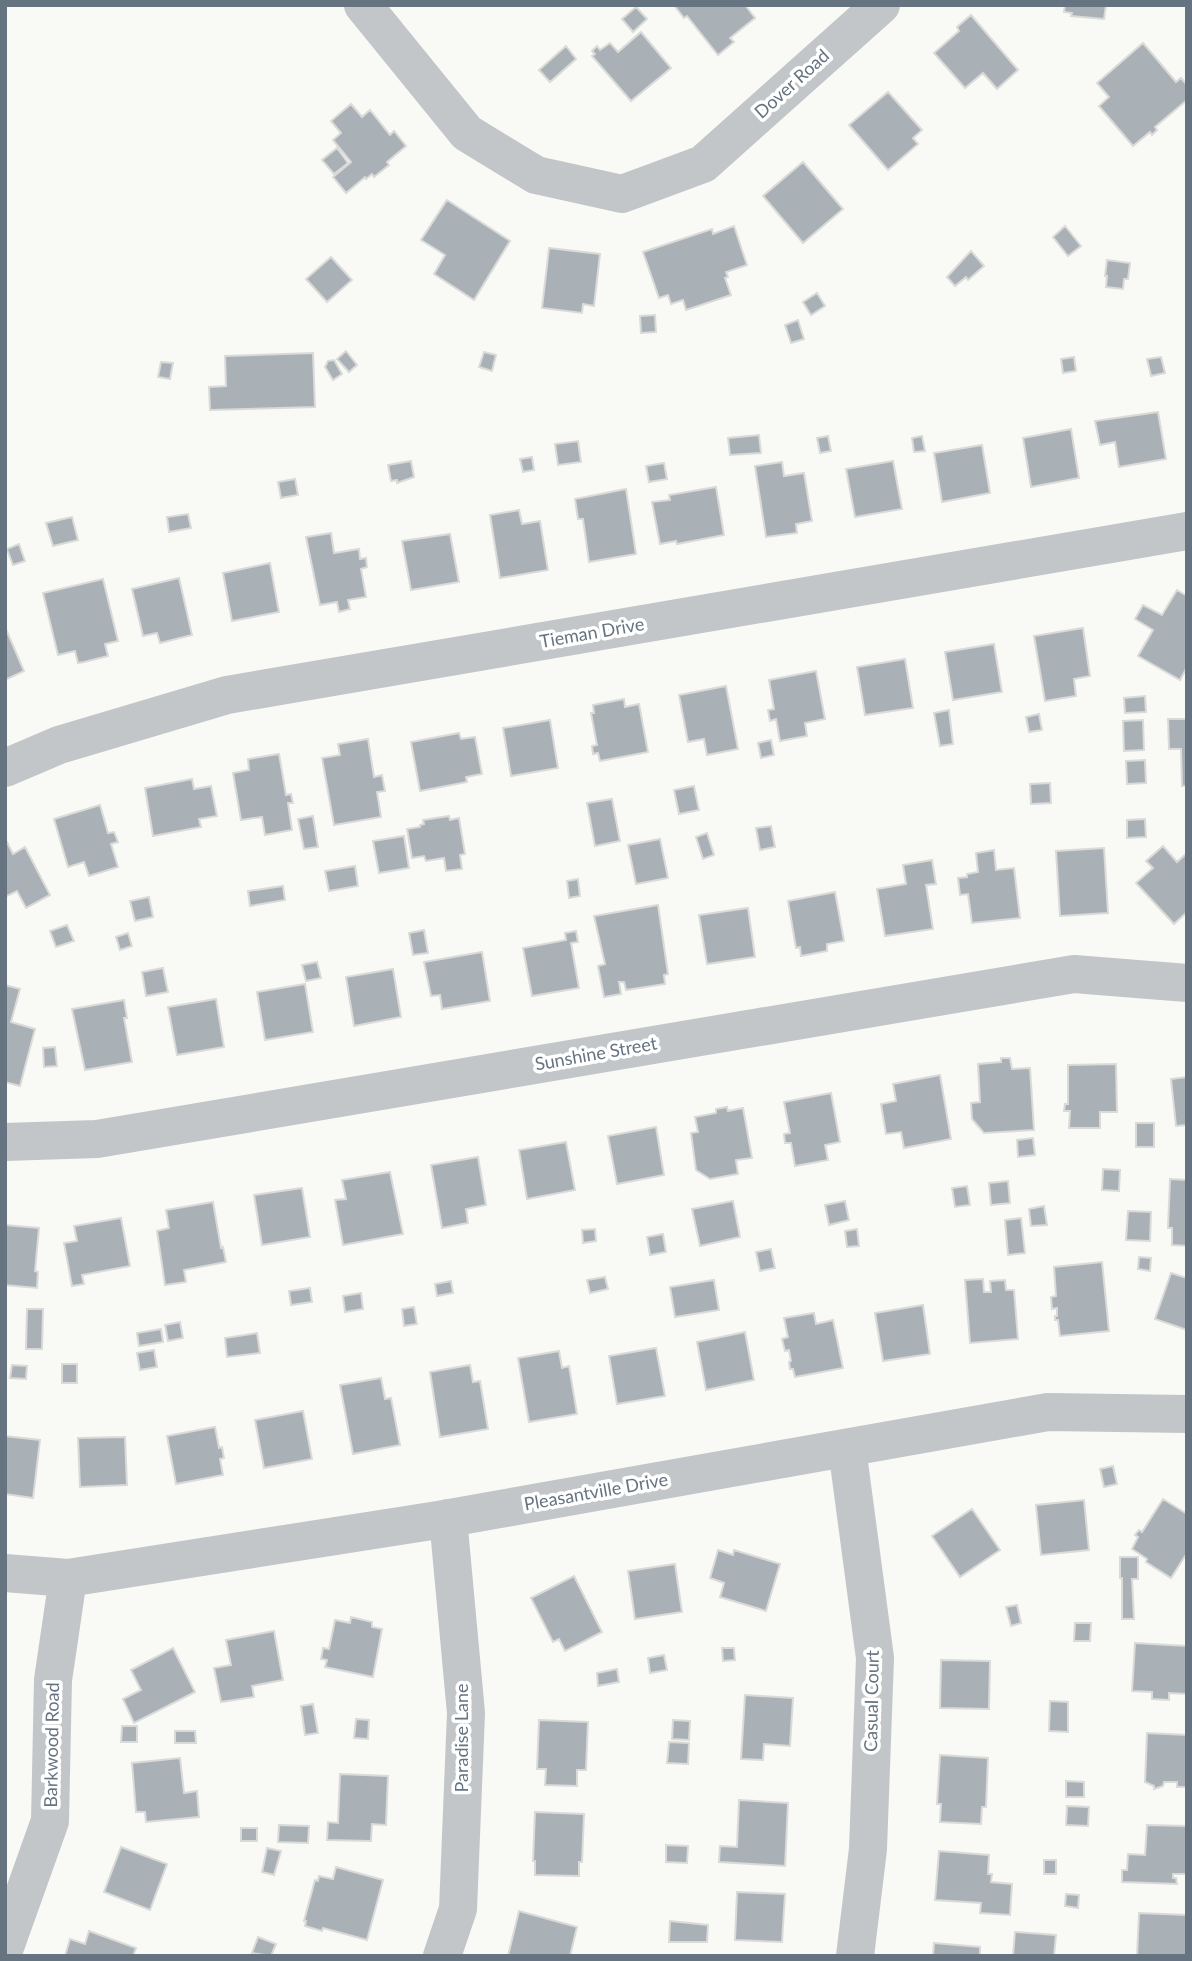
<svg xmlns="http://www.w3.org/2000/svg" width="1192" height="1961" viewBox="0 0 1192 1961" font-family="Lato,sans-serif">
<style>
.building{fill:#a9b1b7;stroke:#dadad8;stroke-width:2}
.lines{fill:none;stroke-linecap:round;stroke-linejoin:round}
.minor{stroke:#c2c6c9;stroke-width:38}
.labels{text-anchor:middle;stroke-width:7;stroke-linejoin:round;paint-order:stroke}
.street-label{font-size:18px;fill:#657480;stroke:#fff}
</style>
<rect width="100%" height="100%" fill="#f9f9f6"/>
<path class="building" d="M674,5H745L755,18L730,38L734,42L718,55L687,16L684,18Z
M1065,5H1106L1104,19L1071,16L1072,13L1064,12Z
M636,7L647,19L633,32L622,19Z
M971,15L1018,70L997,89L983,73L965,88L934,53L959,31L957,27Z
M641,32L671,68L631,101L592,56L595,54L592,51L597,46L600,50L610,43L618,52Z
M1143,43L1176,82L1181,78L1187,85V100L1155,127L1157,130L1152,135L1150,132L1133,146L1099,106L1109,97L1097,83Z
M566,46L576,59L550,82L539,70Z
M888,92L922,130L913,138L918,144L888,170L849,125Z
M351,104L362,117L370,110L390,135L394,131L406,146L387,162L389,165L374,177L372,174L366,179L365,177L346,193L333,177L351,162L333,140L341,133L331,121Z
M337,148L348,163L334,174L322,160Z
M803,162L843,209L803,243L763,196Z
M447,200L510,241L474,300L434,274L445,255L421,240Z
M734,226L747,265L726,272L728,277L725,278L731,295L686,310L683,300L671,304L668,295L659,298L643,252L712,229L713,234Z
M1065,226L1081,246L1068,256L1053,237Z
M549,248L600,254L594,306L583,304L582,313L542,308Z
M971,251L984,266L968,280L966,277L955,286L947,277Z
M331,257L352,280L327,302L306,279Z
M1107,260L1130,263L1128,279H1124L1123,289L1106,287L1107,276H1105Z
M817,293L825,306L811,315L803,302Z
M655,315L656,332L641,333L640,316Z
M798,320L804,339L791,343L785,325Z
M346,351L357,365L349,372L337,359Z
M484,352L496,355L492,371L479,367Z
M313,353L315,407L210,410L209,387L226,386L225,356Z
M1074,357L1076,371L1063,373L1061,359Z
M1161,357L1165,373L1151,376L1147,359Z
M334,360L342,374L333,380L325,367L328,361Z
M161,362L173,363L170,379L158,377Z
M1158,412L1166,459L1119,467L1115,442L1100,445L1095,421Z
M1071,429L1079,478L1031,487L1023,438Z
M759,435L761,453L730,455L728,438Z
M828,436L831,451L820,453L817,438Z
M922,436L925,451L914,452L912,438Z
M578,441L581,462L558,465L555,444Z
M982,445L990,493L942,502L934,453Z
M532,457L534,470L523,472L520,459Z
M411,461L414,477L397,483V480L391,481L388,465Z
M893,461L902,509L855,517L846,469Z
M782,462L784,476L804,473L812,521L796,524L797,533L766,537L755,466Z
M664,463L667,479L649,482L646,466Z
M295,479L298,495L281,498L278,482Z
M716,487L724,535L677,544L676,541L660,544L652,502L670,500L669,495Z
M626,489L636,554L589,562L583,519H578L575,499Z
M519,510L522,524L540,521L548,570L500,578L490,515Z
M188,514L191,528L169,532L167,517Z
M72,517L78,540L53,546L46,523Z
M331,533L334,553L359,549L360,559L366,558L367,567L361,569L366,597L348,600L350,609L339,612L337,602L320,605L306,537Z
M450,534L459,582L411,590L402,541Z
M19,544L25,561L13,565L7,549Z
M270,563L279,612L232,621L223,573Z
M179,578L192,635L160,643L157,633L143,636L132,589Z
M103,579L118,641L105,644L108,656L84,662L78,663L75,651L58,655L43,593Z
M1177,590L1187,596V667L1180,680L1138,656L1153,630L1135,619L1143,605L1162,615Z
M5,627L24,671L5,680Z
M1083,628L1090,676L1074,679L1076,696L1045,701L1034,636Z
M994,644L1002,692L953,700L945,652Z
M905,659L913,708L865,715L857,667Z
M816,671L825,719L805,723L807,736L780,741L776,719L770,721L768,710L774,709L769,680Z
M726,686L738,749L707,755L704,739L688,742L679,695Z
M1145,696L1146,712L1125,713L1124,698Z
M624,699L625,707L639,704L648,752L600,761L598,753L593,754L592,746L597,745L591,713H594L593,705Z
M949,710L953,744L940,746L934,713Z
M1039,714L1042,730L1029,732L1026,717Z
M1168,719H1187V786H1182L1181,749H1169Z
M550,720L558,768L511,776L503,728Z
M1143,720L1144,750L1124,751L1123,721Z
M459,733L461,739L475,737L482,774L466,777L467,782L420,791L411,742Z
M368,739L374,777L382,775L385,791L377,792L381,817L334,825L322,758L340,755L338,744Z
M771,740L774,755L761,758L758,743Z
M279,754L286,795L291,794L293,803H288L292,830L265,835L262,817L241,820L233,773L249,770L248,759Z
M1145,760L1146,783L1127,784L1126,761Z
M192,779L194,789L211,786L217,816L199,819L201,827L153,836L145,788Z
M1050,783L1051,803L1031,804L1030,784Z
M694,786L699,810L679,814L674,790Z
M612,799L620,841L595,846L587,803Z
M100,805L108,833L114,832L118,842L111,844L118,867L89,876L84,862L68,867L54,819Z
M313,816L318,847L304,849L298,819Z
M449,816L450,820L459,818L465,854L460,855L462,869L446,871L444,858L426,861L424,856L412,858L407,829L420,827V825L424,824L423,820Z
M1145,819L1146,837L1127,838V820Z
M771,826L775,847L760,850L756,828Z
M707,833L714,855L703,859L696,837Z
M404,836L409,868L379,873L373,841Z
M660,839L668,878L636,884L628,845Z
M7,842L13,854L25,847L50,895L26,908L17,891L5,897V843Z
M1163,846L1177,862L1187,853V912L1174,924L1136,883L1153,868L1146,861Z
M1104,848L1108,913L1060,916L1056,851Z
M994,850L996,870L1014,868L1020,918L972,923L968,894L960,895L958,878L967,877V874L978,872L976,853Z
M932,860L936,884L926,885L933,929L885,936L877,889L906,884L903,865Z
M355,866L358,886L329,891L325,871Z
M578,879L580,896L569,898L567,881Z
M283,886L285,900L250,906L248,891Z
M835,892L844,941L827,944V951L801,956L800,947L796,948L788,901Z
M149,897L153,917L135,921L130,901Z
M658,905L668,974L664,975L665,984L626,990L624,982H619L621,994L604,997L598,966L605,964L594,916Z
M748,908L755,957L707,964L699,915Z
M67,925L74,941L56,947L50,931Z
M424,930L428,953L413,955L409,933Z
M576,931L578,942L571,943L579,988L532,996L523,948L566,940L565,933Z
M128,933L132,946L120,950L116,937Z
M482,952L490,1001L442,1009L440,995L431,996L424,962Z
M317,962L321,978L306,981L302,965Z
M163,968L168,992L146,996L142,972Z
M393,969L401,1017L354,1026L346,977Z
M305,984L313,1032L265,1040L257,992Z
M5,985L20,989L11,1022L35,1029L20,1086L5,1082Z
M216,999L224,1047L177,1055L168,1007Z
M124,1000L127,1018H124L132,1062L85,1070L72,1009Z
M55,1047L57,1066L44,1067L43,1048Z
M1001,1058H1010L1012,1069L1030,1068L1034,1130L984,1133L972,1119L971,1103L980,1102L978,1064L1001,1062Z
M1116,1064L1117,1112H1100V1128H1069L1070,1111H1064L1065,1104H1068V1065Z
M940,1075L951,1139L904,1148L901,1132L886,1134L881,1104L896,1101L893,1084Z
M1187,1077V1125L1176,1126L1171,1079Z
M831,1093L840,1142L825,1145L828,1160L795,1166L791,1143H785L784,1134L790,1133L784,1102Z
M727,1107L728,1111L743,1108L752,1158L736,1160L738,1174L710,1179L696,1170L691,1133L698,1132L695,1117L716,1113V1109Z
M1136,1123H1154V1147H1136Z
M656,1127L664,1175L617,1184L608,1136Z
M1033,1138L1035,1155L1018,1157L1017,1140Z
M566,1142L575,1190L527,1199L519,1150Z
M478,1157L486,1205L466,1209L468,1223L442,1228L431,1165Z
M1103,1169L1120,1170L1119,1191L1102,1190Z
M390,1172L403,1234L343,1245L335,1200L346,1199L342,1180Z
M1170,1179L1187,1180V1246L1172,1245V1228H1168Z
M1008,1181L1010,1203L991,1205L989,1183Z
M967,1186L970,1205L955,1207L952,1188Z
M302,1188L310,1237L262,1245L254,1195Z
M733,1201L740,1237L700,1246L692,1209Z
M845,1201L849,1220L829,1225L825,1205Z
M213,1202L221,1248L223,1247L226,1262L184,1270L186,1282L165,1285L157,1231L169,1228L166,1210Z
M1044,1206L1047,1225L1031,1226L1029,1209Z
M1128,1211L1151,1212L1150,1241L1126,1240Z
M121,1218L130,1266L82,1275L84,1284L72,1286L64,1243L77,1241L74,1226Z
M1021,1218L1025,1253L1008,1255L1005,1220Z
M5,1225L39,1228L35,1271L38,1272L37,1288L5,1285Z
M595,1229L596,1241L583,1243L582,1230Z
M857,1229L859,1246L847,1247L845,1231Z
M663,1234L666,1252L650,1255L647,1237Z
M771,1249L775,1268L760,1271L756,1252Z
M1139,1257L1151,1258L1150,1271L1138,1269Z
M1102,1262L1109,1331L1060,1336L1058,1320H1055V1316H1057V1308L1052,1309L1051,1297L1056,1296L1054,1267Z
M1171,1273L1187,1278V1330L1155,1319Z
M605,1277L608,1289L590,1293L587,1280Z
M983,1279L984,1292H991L990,1281L1005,1280L1006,1290H1014L1018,1339L970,1343L965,1280Z
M714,1280L719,1310L675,1317L670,1287Z
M451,1281L453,1293L437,1296L435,1284Z
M310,1288L312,1302L291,1305L289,1291Z
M361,1293L363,1309L345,1312L343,1296Z
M923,1305L930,1354L883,1361L875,1313Z
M414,1307L417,1324L404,1326L402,1309Z
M27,1309H43L42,1349H26Z
M814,1313L816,1324L833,1320L843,1368L795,1377L793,1369H790L789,1362L791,1361L789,1350L785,1351L782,1339L788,1337L784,1318Z
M180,1322L183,1338L168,1341L165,1325Z
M161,1329L163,1342L139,1346L137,1333Z
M745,1332L754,1380L706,1390L697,1342Z
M257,1333L260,1353L227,1357L225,1338Z
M656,1348L665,1396L617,1404L609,1356Z
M154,1350L157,1367L140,1370L137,1353Z
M559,1351L562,1368L569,1366L577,1414L529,1422L518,1358Z
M62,1364H77V1383H62Z
M12,1365L27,1366L26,1379L10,1378Z
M470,1365L473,1382L480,1381L488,1429L440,1437L430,1372Z
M381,1378L385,1399L391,1398L400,1445L353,1454L340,1385Z
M303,1411L312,1459L264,1468L255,1420Z
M215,1427L219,1448L222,1447L224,1458L220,1459L223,1475L176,1484L167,1436Z
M5,1436L40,1440L33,1498L5,1494Z
M125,1437L127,1485L80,1487L78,1438Z
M1113,1466L1117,1484L1104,1487L1100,1469Z
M1163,1499L1187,1514V1553L1171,1578L1146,1562L1147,1559L1132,1549L1138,1537L1135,1535L1139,1530L1142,1532Z
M1084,1500L1089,1550L1041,1555L1036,1505Z
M972,1509L1000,1550L960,1577L932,1536Z
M718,1550L733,1555L734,1550L780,1564L766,1611L720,1597L724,1583L710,1578Z
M1120,1557H1138V1579H1132L1134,1619H1122V1578H1120Z
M675,1564L682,1612L635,1619L628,1571Z
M574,1576L602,1632L565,1651L559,1639L553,1642L531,1598Z
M1017,1605L1021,1623L1011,1626L1006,1607Z
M351,1617L372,1622V1627L382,1629L373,1677L325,1667L327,1660L321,1659L323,1648L329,1649L335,1620L350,1623Z
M1075,1623H1091L1090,1641H1074Z
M274,1631L283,1680L252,1686L254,1697L221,1702L214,1668L231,1665L226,1640Z
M1135,1643L1187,1646V1694L1169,1693V1700L1152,1699V1692L1132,1691Z
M173,1648L195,1692L134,1723L123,1699L141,1690L131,1670Z
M722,1648H734L735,1660L723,1661Z
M664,1655L667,1670L650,1673L648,1658Z
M941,1660L990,1661L989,1709L940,1708Z
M617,1669L619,1682L598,1686L597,1673Z
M745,1695L793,1698L790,1746L764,1744L763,1760L741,1759Z
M1050,1701L1068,1702V1732L1049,1731Z
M313,1704L318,1733L305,1735L301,1706Z
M356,1719L369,1720L368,1739L354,1738Z
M539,1720L588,1722L586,1770H577V1786L545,1785L546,1769H537Z
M673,1720L690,1721L689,1740L672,1739Z
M122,1726H137V1742H121Z
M175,1731H195L196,1743H175Z
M1147,1733L1187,1735V1787H1177V1782H1164L1163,1786L1154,1789V1786L1145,1782Z
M669,1742L689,1743L688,1764L667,1763Z
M940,1755L988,1758L986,1807H982L981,1824L940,1822L941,1804H937Z
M180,1758L184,1793L197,1791L199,1817L146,1822L145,1812H136L132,1763Z
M340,1774L388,1776L386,1825L372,1824L371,1841L327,1840L328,1822L338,1823Z
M1066,1781L1084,1782V1797H1066Z
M739,1800L788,1803L785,1866L719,1862L720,1846L737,1847Z
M1067,1806L1089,1807L1088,1826L1066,1825Z
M535,1812L584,1814L582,1862H579V1876L535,1875V1861H533Z
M279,1825L309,1826L308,1843L278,1842Z
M1147,1825L1187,1826V1874H1173V1878H1176L1177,1884L1122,1882V1870H1127L1128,1854L1145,1855Z
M241,1828H257V1841H241Z
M666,1845L688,1846L687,1863L666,1862Z
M121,1847L167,1864L150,1910L104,1892Z
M267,1848L281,1851L274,1875L262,1872Z
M939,1851L989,1855L988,1874H992L991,1882L1012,1884L1010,1915L980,1913L981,1903L935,1900Z
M1044,1860H1056V1874H1044Z
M336,1867L383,1880L367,1940L323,1928L322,1931L305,1926L306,1921H304L315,1880L318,1881L319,1876L333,1879Z
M737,1892L785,1894L782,1942L735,1940Z
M1066,1894L1079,1895L1078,1908L1065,1906Z
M519,1911L577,1927L570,1956H508Z
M1139,1913L1187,1915L1186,1956H1137Z
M670,1921L708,1925L707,1942H669Z
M89,1931L136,1948L133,1956H65L70,1939L85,1944Z
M1015,1932L1056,1935L1054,1956H1013Z
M258,1937L276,1944L271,1956L252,1953Z
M934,1943L980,1947V1956H933Z"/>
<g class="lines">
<path class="minor" d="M363,5L467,133L536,175L622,194L703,164L881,5
M5,768L59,745L227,695L1187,531
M5,1142L97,1139L1074,974L1187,983
M847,1448L875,1658L868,1849L855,1956
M5,1573L68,1578L438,1520L1048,1412L1187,1414
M5,1947L50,1821L53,1680L68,1578
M442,1956L458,1909L466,1713L448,1518"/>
</g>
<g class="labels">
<g class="street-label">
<text transform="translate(792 84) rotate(-42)" y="6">Dover Road</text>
<text transform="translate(592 633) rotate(-10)" y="6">Tieman Drive</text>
<text transform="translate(596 1054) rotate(-10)" y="6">Sunshine Street</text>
<text transform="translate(596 1492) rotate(-10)" y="6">Pleasantville Drive</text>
<text transform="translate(872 1701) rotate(-89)" y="6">Casual Court</text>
<text transform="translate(462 1738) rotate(-90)" y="6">Paradise Lane</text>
<text transform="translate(52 1745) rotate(-89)" y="6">Barkwood Road</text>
</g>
</g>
<rect width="1192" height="1961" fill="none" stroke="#657480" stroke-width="14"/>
</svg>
